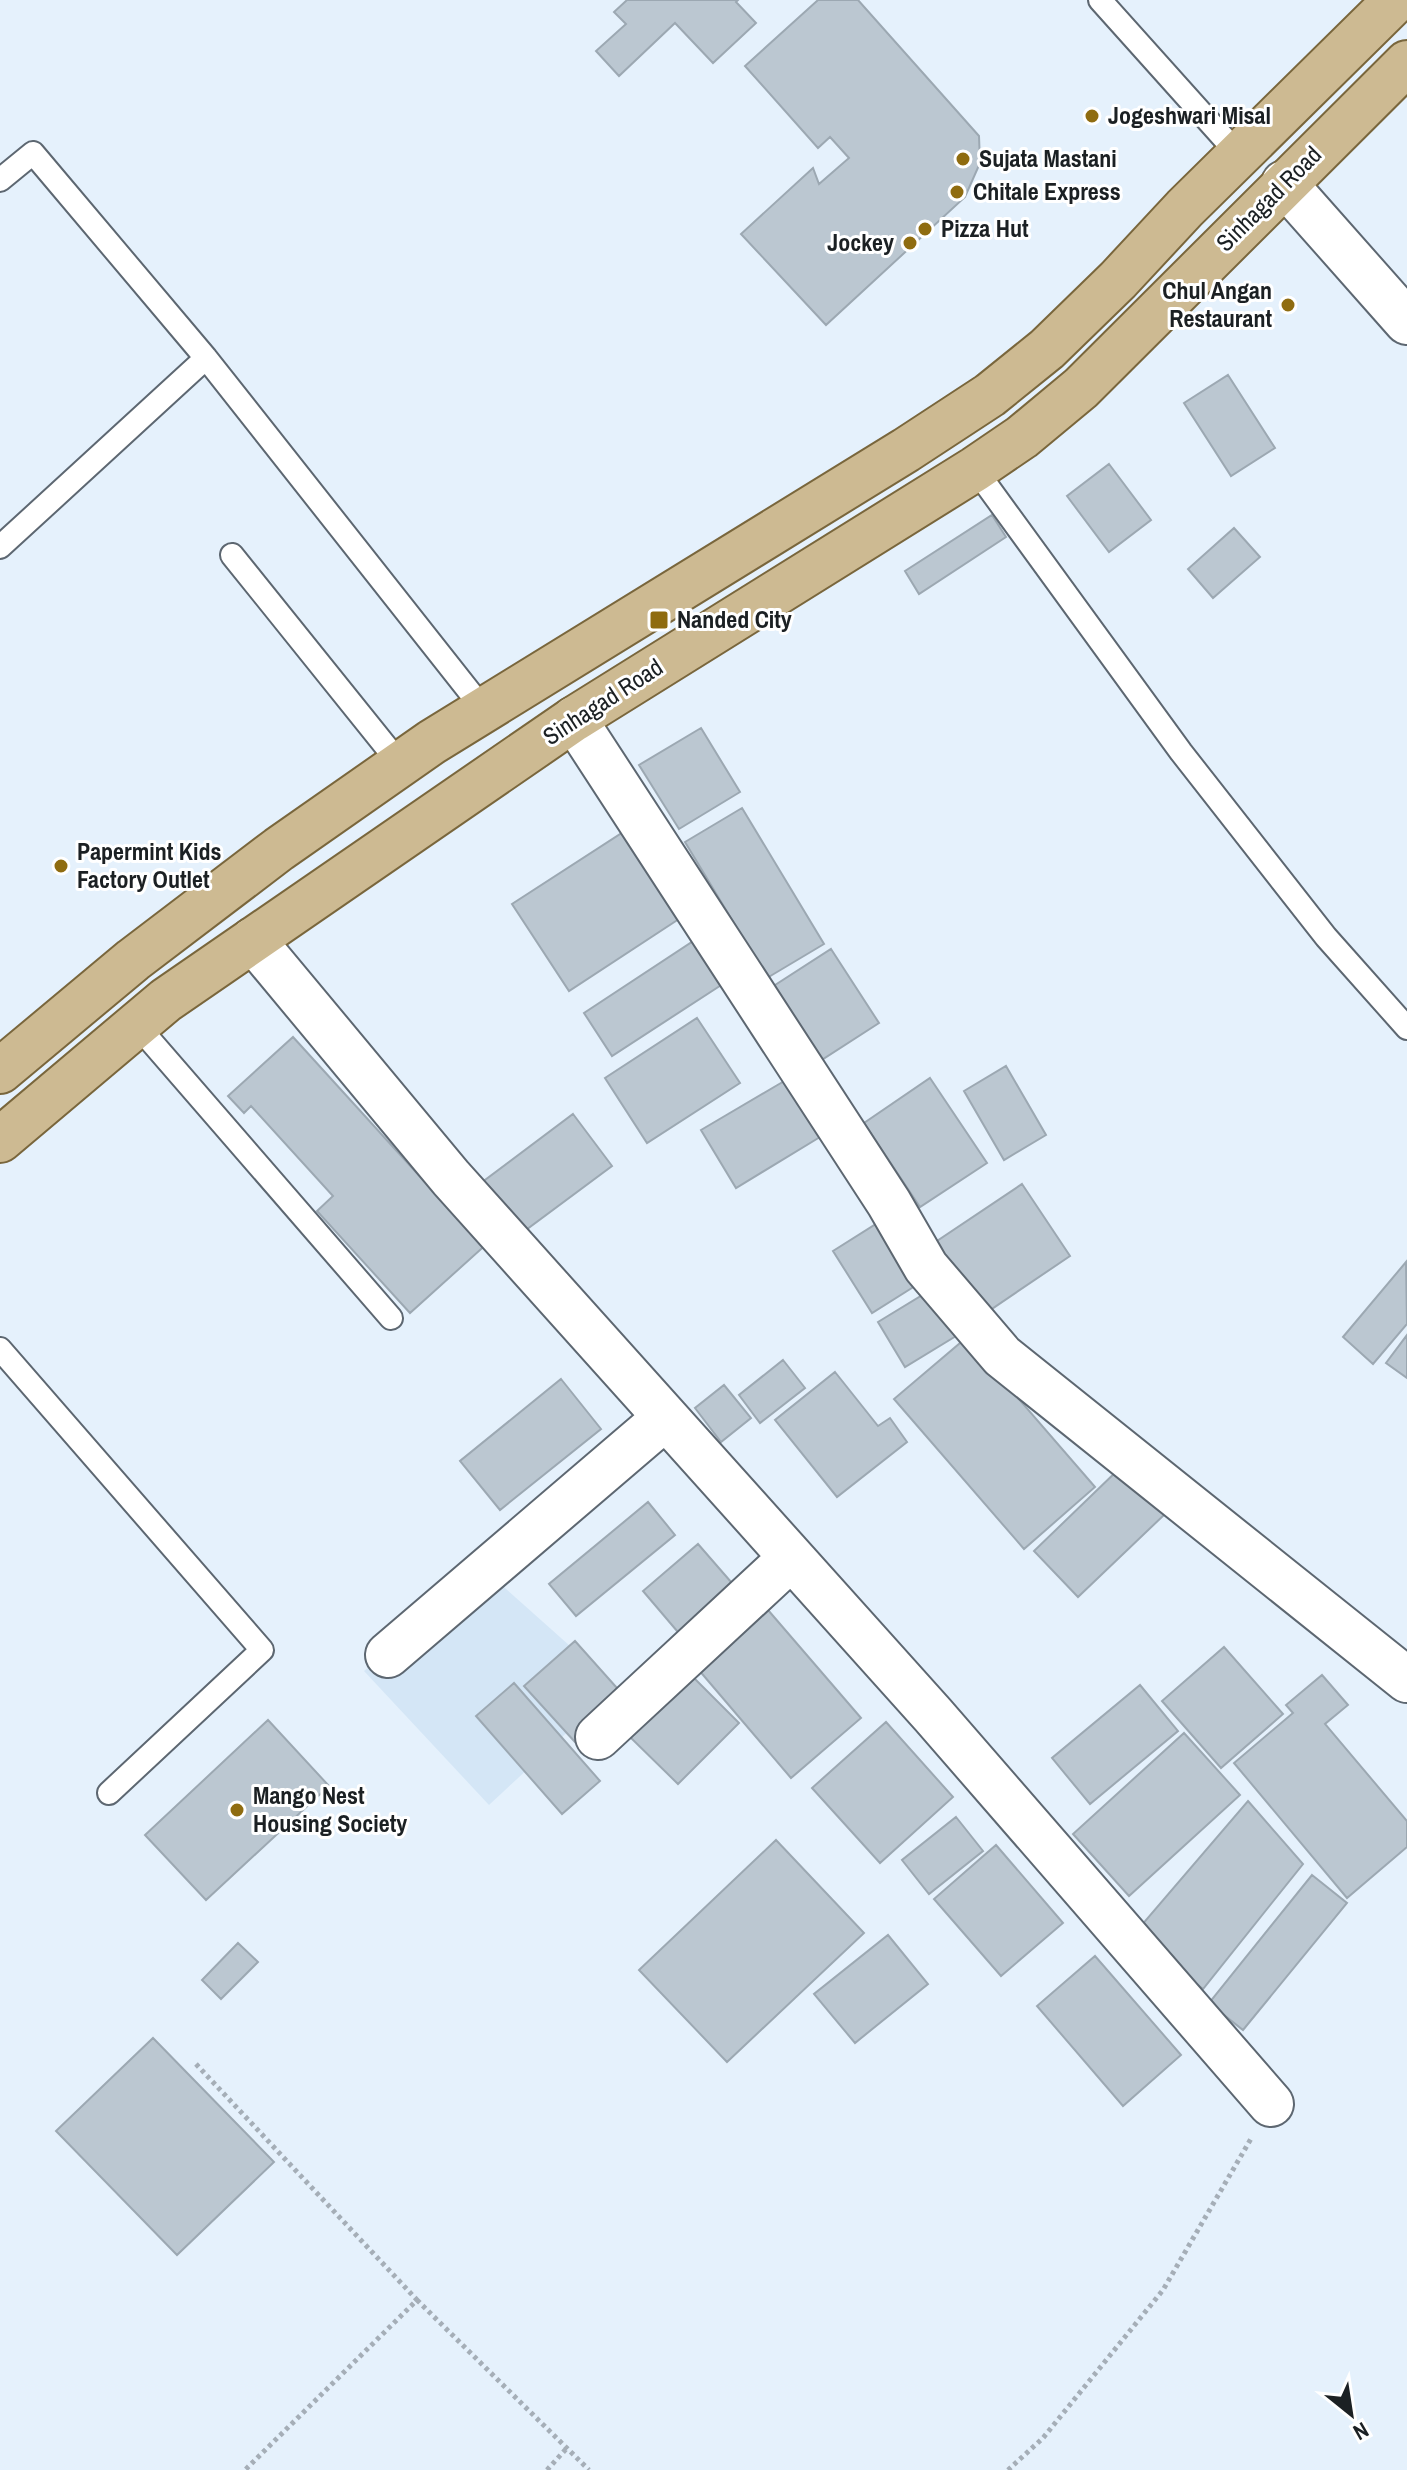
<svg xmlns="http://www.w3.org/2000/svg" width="1407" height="2470" viewBox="0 0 1407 2470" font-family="'Archivo Narrow',sans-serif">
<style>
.built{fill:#d4e6f6}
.building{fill:#bbc7d1;stroke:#9ca8b2;stroke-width:2}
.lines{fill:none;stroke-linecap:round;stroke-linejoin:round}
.service-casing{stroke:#5d6771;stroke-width:26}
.minor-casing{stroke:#5d6771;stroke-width:48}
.primary-casing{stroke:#79663c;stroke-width:48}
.path{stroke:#a5aeb7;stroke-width:5;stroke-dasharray:4 4;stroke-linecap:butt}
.service{stroke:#fff;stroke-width:22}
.minor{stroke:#fff;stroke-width:44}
.primary{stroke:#cdba92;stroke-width:44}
.poi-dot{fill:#8f6c10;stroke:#fff;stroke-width:3}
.labels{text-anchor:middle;stroke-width:6;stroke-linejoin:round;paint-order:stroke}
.poi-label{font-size:24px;font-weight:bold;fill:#1b2023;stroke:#fff;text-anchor:start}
.street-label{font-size:24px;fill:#1b2023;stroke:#fff}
</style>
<rect width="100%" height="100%" fill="#e5f1fc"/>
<path class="built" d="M486,1571L616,1687L489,1805L364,1671Z"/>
<path class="building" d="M627,0H738L736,2L756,23L713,63L675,23L619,76L596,51L626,24L614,12Z
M818,0H858L979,136L980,163L965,197L826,325L741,234L813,168L819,184L849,158L830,137L818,148L745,66Z
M1228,375L1275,448L1231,476L1184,403Z
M1109,464L1151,520L1109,552L1067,496Z
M992,515L1006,537L919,594L905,571Z
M1234,528L1260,557L1213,598L1188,569Z
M701,728L740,792L679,829L639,765Z
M742,808L824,944L767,978L685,842Z
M628,829L685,915L569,991L512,904Z
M701,936L729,980L612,1056L584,1013Z
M831,949L879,1023L820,1061L772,987Z
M697,1018L740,1083L647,1143L605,1078Z
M293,1037L424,1181L430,1175L490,1241L410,1313L317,1211L333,1196L251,1106L244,1113L228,1096Z
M1006,1066L1046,1135L1004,1160L964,1091Z
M930,1078L987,1163L920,1207L864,1123Z
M786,1080L820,1137L736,1188L701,1130Z
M573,1114L612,1166L511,1241L473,1189Z
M1022,1184L1070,1256L977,1319L928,1247Z
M876,1224L915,1286L872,1313L833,1251Z
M1406,1262L1407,1324L1373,1364L1343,1337Z
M934,1288L961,1333L905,1367L878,1322Z
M1407,1335V1378L1386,1363Z
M966,1338L1095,1487L1024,1549L894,1399Z
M783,1360L805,1388L760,1423L739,1395Z
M835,1372L878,1426L890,1418L907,1442L837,1497L775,1420Z
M561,1379L601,1429L500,1510L460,1461Z
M724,1385L751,1418L721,1442L695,1408Z
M1120,1468L1165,1514L1078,1597L1034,1551Z
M648,1502L675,1535L576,1616L549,1584Z
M698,1544L738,1590L683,1638L643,1591Z
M768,1610L861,1718L791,1778L698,1669Z
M575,1641L625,1697L575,1742L524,1686Z
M1224,1647L1283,1714L1221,1768L1162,1701Z
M1322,1675L1348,1705L1325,1724L1407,1821V1847L1347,1898L1234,1763L1293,1713L1286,1705Z
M692,1676L739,1723L678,1784L630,1737Z
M514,1683L600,1781L562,1814L476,1716Z
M1140,1685L1178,1731L1090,1804L1052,1758Z
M268,1720L329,1786L206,1900L145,1835Z
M886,1722L953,1797L880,1863L812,1788Z
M1184,1733L1240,1795L1129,1896L1073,1834Z
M1248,1801L1303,1864L1203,1989L1134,1934Z
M956,1817L983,1851L929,1894L902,1860Z
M776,1840L864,1933L727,2062L639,1970Z
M996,1845L1063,1923L1001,1976L934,1899Z
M1312,1875L1347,1903L1243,2030L1209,2003Z
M888,1935L928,1984L855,2043L814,1994Z
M238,1943L258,1962L221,1999L202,1980Z
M1095,1956L1181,2055L1123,2106L1037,2006Z
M153,2038L274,2162L177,2255L56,2131Z"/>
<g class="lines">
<defs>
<path id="service" d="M1100,0L1239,155
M0,180L33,153L206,358
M975,469L1181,752L1326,937L1407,1028
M0,547L206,358L484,710
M232,555L400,764
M136,1024L391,1318
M0,1349L262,1650L109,1793"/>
<path id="minor" d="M1284,183L1407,322
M574,719L889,1203L926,1267L1002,1356L1407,1680
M253,940L451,1178L933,1715L1271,2104
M388,1655L665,1418
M598,1737L791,1558"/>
<path id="primary" d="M0,1071L133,960L279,849L432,742L906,450L990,395L1047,349L1118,280L1185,208L1396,0
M0,1140L166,1000L574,719L975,469L1022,437L1081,388L1407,63"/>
</defs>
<use href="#service" class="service-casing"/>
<use href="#minor" class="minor-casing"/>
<use href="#primary" class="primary-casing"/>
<path class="path" d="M196,2064L417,2300L245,2470
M417,2300L589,2470
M547,2470L566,2449
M1008,2470L1043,2438L1163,2290L1252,2137"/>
<use href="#service" class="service"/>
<use href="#minor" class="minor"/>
<use href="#primary" class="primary"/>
</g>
<g class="poi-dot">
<circle cx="1092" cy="116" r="8"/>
<circle cx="963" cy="159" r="8"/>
<circle cx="957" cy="192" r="8"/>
<circle cx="925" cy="229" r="8"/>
<circle cx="910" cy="243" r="8"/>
<circle cx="1288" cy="305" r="8"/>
<rect x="649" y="610" width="20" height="20" rx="4"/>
<circle cx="61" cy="866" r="8"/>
<circle cx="237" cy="1810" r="8"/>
</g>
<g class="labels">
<g class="poi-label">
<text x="1108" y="124">Jogeshwari Misal</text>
<text x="979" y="167">Sujata Mastani</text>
<text x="973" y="200">Chitale Express</text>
<text x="941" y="237">Pizza Hut</text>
<text x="894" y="251" text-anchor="end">Jockey</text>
<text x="1272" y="299" text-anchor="end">Chul Angan<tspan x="1272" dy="28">Restaurant</tspan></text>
<text x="677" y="628">Nanded City</text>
<text x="77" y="860">Papermint Kids<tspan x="77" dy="28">Factory Outlet</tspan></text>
<text x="253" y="1804">Mango Nest<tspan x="253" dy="28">Housing Society</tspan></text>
</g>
<g class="street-label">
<text transform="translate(1269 199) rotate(-45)" y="8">Sinhagad Road</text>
<text transform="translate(603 702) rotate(-33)" y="8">Sinhagad Road</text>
</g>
</g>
<g transform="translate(1351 2414) rotate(150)" stroke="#ffffff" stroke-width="6" paint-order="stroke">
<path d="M0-6L14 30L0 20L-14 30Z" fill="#1b2023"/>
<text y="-12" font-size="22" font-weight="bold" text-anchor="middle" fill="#1b2023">N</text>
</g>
</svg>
